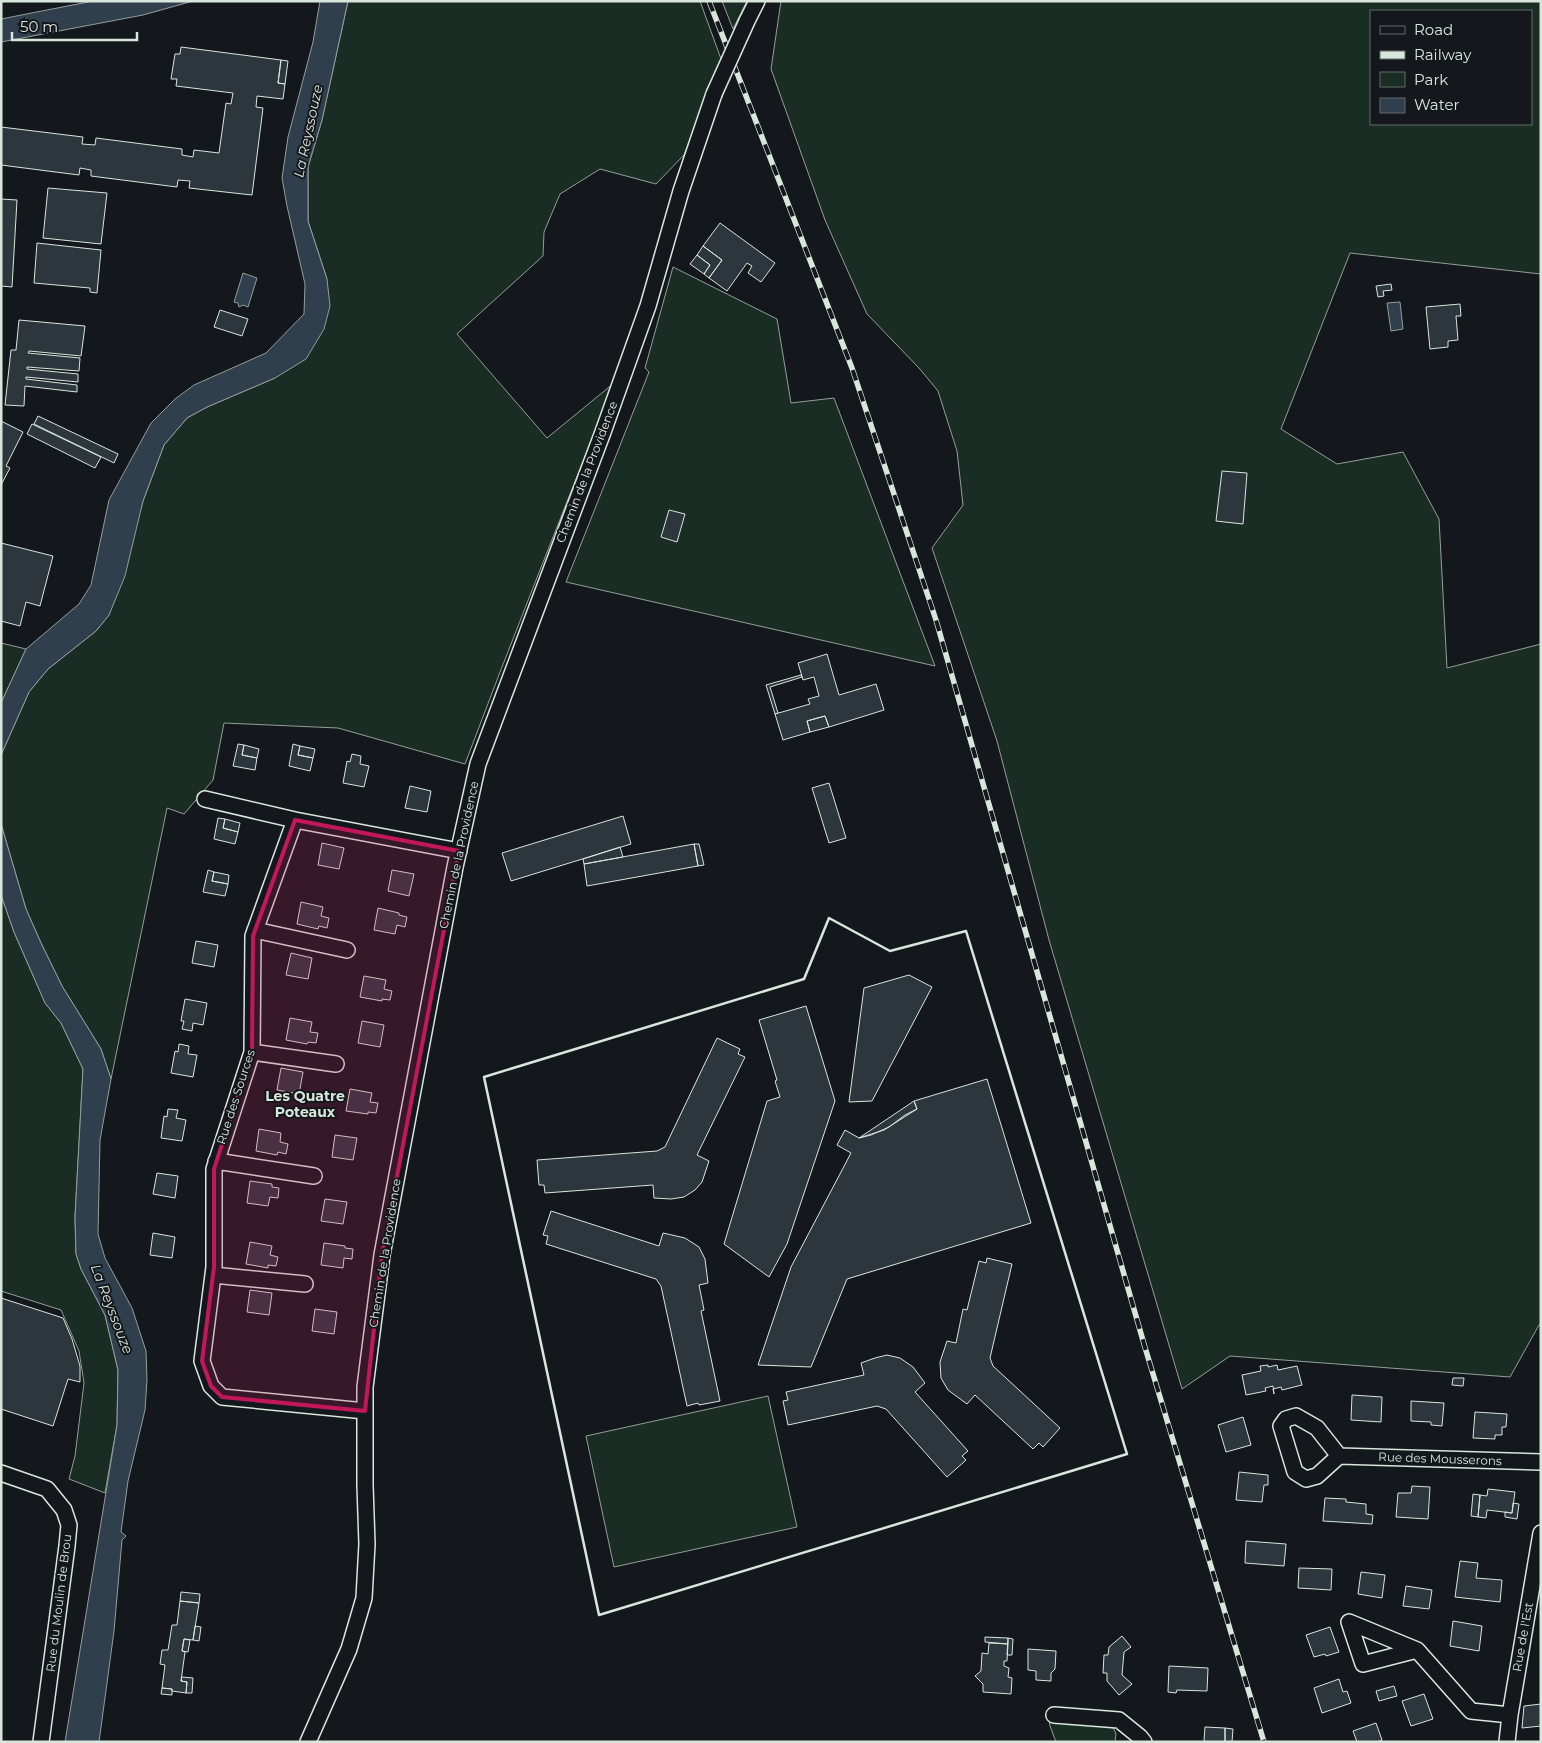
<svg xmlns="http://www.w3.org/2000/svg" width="1542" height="1743" viewBox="0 0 1542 1743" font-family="Montserrat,sans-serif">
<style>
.green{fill:#1a2d24;stroke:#939e99;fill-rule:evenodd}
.water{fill:#2f3f4d;stroke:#939e99}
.building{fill:#2c363c;stroke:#d8e6dc}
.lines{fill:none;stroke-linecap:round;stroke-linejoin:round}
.street-casing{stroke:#d8e6dc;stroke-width:18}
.street{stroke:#14181c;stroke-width:15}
.rail-casing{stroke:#d8e6dc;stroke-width:5.5}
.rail{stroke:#14181c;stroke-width:4;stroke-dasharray:11;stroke-linecap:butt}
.street-bridge-casing{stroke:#d8e6dc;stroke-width:18;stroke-linecap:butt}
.street-bridge{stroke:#14181c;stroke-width:15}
.wall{stroke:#d8e6dc;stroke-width:2.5}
.marked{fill:#c2185b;fill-opacity:0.2;stroke:#c2185b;stroke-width:4;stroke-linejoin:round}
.labels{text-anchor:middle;stroke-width:4;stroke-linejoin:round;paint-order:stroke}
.street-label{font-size:12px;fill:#d8e6dc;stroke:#14181c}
.water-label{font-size:14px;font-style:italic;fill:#d8e6dc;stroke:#14181c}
.neighbourhood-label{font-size:14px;font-weight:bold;fill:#d8e6dc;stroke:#14181c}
</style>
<rect width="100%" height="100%" fill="#14181c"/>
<path class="green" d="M348,1H700L721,59L684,155L656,184L600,169L560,194L544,232L543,256L457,334L547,438L614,383C564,510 513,636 465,764L338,728L224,723L213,780L184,814L167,808L111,1079L101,1049L62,986L41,943L26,909L1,824V755L29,692L48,669L96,631L109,615L143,501L164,445L187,418L207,407L275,378L327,279L308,221V167L322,120Z
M722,1H747L733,29Z
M781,1H1541V274L1350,253L1281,429L1337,464L1403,452L1439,519L1447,668L1541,644V1324L1539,1325L1510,1377L1230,1356L1182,1389L1049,940L997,741L932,548L963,505L957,451L938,391L919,368L867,314L825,220L771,69ZM1371,11H1531V124H1371Z
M673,267L777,319L791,403L834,398L935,666L566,582L649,372L645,368Z
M1,643L26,649L1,703Z
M1,895L14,932L45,1003L61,1023L83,1069L75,1217L76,1254L81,1269L105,1315L118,1370L117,1425L105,1493L69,1479L75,1456L84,1383L79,1351L61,1310L1,1291Z
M768,1396L797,1527L614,1567L586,1436Z
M1049,1720L1112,1725L1116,1734L1115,1742H1056L1050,1726Z"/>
<path class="water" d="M93,1H193L143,15L1,42V19Z
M320,1H348L322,120L308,167V221L327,279L330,306L324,329L306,359L275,378L207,407L187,418L164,445L143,501L125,576L109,615L96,631L48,669L29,692L1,755V703L26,649L79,604L91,585L109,500L151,423L175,399L194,385L266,353L304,314L305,284L287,206L282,178L288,137L313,42Z
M243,273L257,278L248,307L243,305L239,307L238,303L234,302Z
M1400,302L1403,329L1391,331L1387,303Z
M1,824L26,909L41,943L62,986L101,1049L111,1079L100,1140L98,1234L105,1258L132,1308L146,1351L147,1380L145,1410L128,1481L121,1532L126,1536L122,1540L114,1631L99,1742H65L117,1425L118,1370L105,1315L81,1269L76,1254L75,1217L83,1069L61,1023L45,1003L14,932L1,895Z"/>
<path class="building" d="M181,47L281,60L278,83L285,84L283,99L257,96L256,107L263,108L252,195L189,188L190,181L178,180L177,187L91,176V170L80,168L79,175L1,165V127L83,137L82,144L95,145L96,138L182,149V155L193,157L194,150L219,153L226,103L231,104L233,93L176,86L177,79H171L175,54H180Z
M281,60L288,61L285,84L278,83Z
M48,188L107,193L101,244L43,238Z
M1,199L17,200L12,287L1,286Z
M720,223L775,263L761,282L748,273L752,266L747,263L727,291L709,278L722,260L703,246Z
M37,243L101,250L97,293L90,292V288L34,283Z
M703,246L722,260L709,278L704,274L710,265L697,255Z
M697,255L710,265L704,274L690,264Z
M1391,284L1392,290L1383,291L1384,296L1378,297L1376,286Z
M1460,304L1461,316H1456L1458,340L1448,341V347L1430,349L1426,307Z
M220,310L248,319L242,336L214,327Z
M19,320L85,326L81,356L29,351L28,353L80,358L79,371L27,367V369L78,374V382L26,377V379L77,385V392L25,386L24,406L5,405L11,350H16Z
M38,416L118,454L114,463L34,424Z
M1,421L23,432L6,466L10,468L1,485Z
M32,424L101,457L95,468L27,434Z
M1222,471L1247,473L1243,524L1216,521Z
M669,510L685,514L677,542L661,537Z
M1,543L53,556L40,606L26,602L20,626L1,621Z
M827,654L839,695L876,684L884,710L829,727L825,716L807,721L810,732L783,740L775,714L810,704L808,699L819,696L814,677L803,680L798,663Z
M801,675L802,677L770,687L778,713L775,714L766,685Z
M825,716L829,727L810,732L807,721Z
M238,744L244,745L242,755L257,758L255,770L233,766Z
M293,744L300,746L298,755L313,758L310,771L289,766Z
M244,745L259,749L257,758L242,755Z
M300,746L315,749L313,758L298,755Z
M352,754L361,756L360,764L369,766L364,787L343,783L347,761L350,762Z
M829,783L846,838L829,843L812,788Z
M410,786L431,791L427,812L405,808Z
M623,816L631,844L511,881L502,853Z
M218,818L225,819L223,828L238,832L235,844L214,839Z
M225,819L240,823L238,832L223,828Z
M322,843L344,848L339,869L318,865Z
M694,844H699L704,865L698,866Z
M694,844L698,866L587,886L584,864Z
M620,847L623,857L584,864L583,859Z
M208,870L214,872L212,881L228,884L225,896L203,892Z
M392,870L414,874L409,896L388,891Z
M214,872L229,875L228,884L212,881Z
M301,902L323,907L321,916L329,918L327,928L319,926L318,929L297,924Z
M378,908L399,913V915L407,917L405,927L397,925L395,934L374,930Z
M196,941L218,945L214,967L192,963Z
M291,953L312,958L308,979L286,975Z
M909,975L932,987L872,1101L849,1102L864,988Z
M364,976L386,980L384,989L392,991L390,1000L382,999V1001L360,997Z
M185,999L207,1003L203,1025L193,1023L192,1031L182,1029L184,1021H181Z
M806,1006L835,1101L787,1244L769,1277L724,1244L767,1101L780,1097L775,1081L777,1080L759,1020Z
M290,1018L312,1022L310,1032L318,1033L316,1043L308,1042L307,1044L286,1040Z
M362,1021L384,1025L380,1047L358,1043Z
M717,1038L740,1049L738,1054L745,1057L697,1155L709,1161L702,1182L695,1190L684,1197L671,1199L654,1198L653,1185L545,1193L544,1185H539L537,1160L657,1151L665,1147Z
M179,1044L189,1046L188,1054L197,1055L193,1077L171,1073L175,1051L178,1052Z
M281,1068L303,1072L299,1094L277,1090Z
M987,1079L1031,1223L847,1279L811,1367L758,1365L791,1267L851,1153L837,1145L845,1130L859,1138L871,1135L889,1127L905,1115L917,1109L914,1101Z
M350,1089L372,1093L370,1102L378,1103L376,1113L368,1112V1114L346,1111Z
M914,1101L917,1109L884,1130L859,1138Z
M168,1109L178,1110L176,1118L186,1120L182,1141L161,1138L164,1116L167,1117Z
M259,1129L281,1133L280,1142L288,1144L286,1154L278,1152L277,1155L256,1151Z
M335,1135L357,1138L353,1160L332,1157Z
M157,1173L178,1176L175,1198L153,1194Z
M250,1181L272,1184V1187L279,1188L278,1198L270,1197L268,1206L247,1203Z
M325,1199L347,1202L343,1224L321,1221Z
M551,1211L659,1246L663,1233L685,1238L699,1247L705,1259L708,1283L699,1285L704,1310L701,1311L720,1401L699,1405L698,1403L687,1406L661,1286L656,1279L546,1244L548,1236L543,1235Z
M153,1233L175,1237L172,1258L150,1255Z
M250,1242L272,1246L270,1255L278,1257L276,1266L268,1265V1268L246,1264Z
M324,1243L345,1246V1248L353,1249L352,1259L344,1258L343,1268L321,1265Z
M987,1258L1012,1264L990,1358L993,1366L1060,1428L1043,1447L1039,1443L1033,1449L975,1395L967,1404L948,1390L941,1378L940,1362L947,1341L956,1343L963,1309L967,1310L979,1261L986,1263Z
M250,1290L272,1293L269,1315L247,1312Z
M1,1298L63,1318L72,1339L80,1366V1382L68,1379L53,1426L1,1409Z
M315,1309L337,1312L334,1334L312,1331Z
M887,1355L900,1358L913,1367L925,1383L915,1392L968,1451L962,1456L966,1460L947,1477L886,1409L877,1406L788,1425L783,1401L788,1400L786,1392L864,1375L861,1363L875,1358Z
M1268,1365V1367L1277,1365L1278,1370L1297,1366L1302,1385L1282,1390L1281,1387L1273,1389L1274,1394L1273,1386L1265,1388L1266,1391L1246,1395L1242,1375L1261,1371L1260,1366Z
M1453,1378H1464L1463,1386L1452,1385Z
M1352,1395L1382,1397L1381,1422L1351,1420Z
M1411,1401L1444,1403L1442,1426L1431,1425V1422L1411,1421Z
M1475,1412L1507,1414L1506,1427H1502V1435H1495V1439L1473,1438Z
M1243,1417L1251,1445L1226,1452L1218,1425Z
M1239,1472L1268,1475V1485H1264L1262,1502L1236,1500Z
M1412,1486L1430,1487L1428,1519L1396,1517L1398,1493H1411Z
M1488,1489L1515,1492L1512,1513L1487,1510L1486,1518L1478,1517L1480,1495L1487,1496Z
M1473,1494L1480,1495L1478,1517L1471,1516Z
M1325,1498L1346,1499V1502L1366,1504V1514L1373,1515L1372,1524L1323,1521Z
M1513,1503L1519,1504L1517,1519L1505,1517V1512L1512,1513Z
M1246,1541L1286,1544L1284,1566L1245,1563Z
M1460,1561L1478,1563L1476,1578L1502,1580L1500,1602L1455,1597Z
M1299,1568L1332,1569L1331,1590L1298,1588Z
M1361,1572L1385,1575L1382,1598L1358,1594Z
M1406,1586L1432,1590L1429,1609L1403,1606Z
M181,1592L200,1594L199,1603L180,1601Z
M180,1601L199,1603L193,1640L184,1639L182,1651L185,1652L181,1681L187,1682L186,1693L172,1691V1689L162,1688L165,1665L160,1664L162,1650H168L172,1625H177Z
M1453,1621L1482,1626L1479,1651L1450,1646Z
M195,1626L201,1627L199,1641L193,1640Z
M1330,1627L1339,1652L1326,1656L1325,1654L1314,1657L1306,1635Z
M1122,1636L1131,1647L1124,1652L1122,1675L1132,1684L1119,1695L1107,1681V1673H1103L1104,1655H1108L1109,1647Z
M985,1637L1008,1638V1644L985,1642Z
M1008,1638L1013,1639L1012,1655H1007Z
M184,1639L190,1640L188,1652L182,1651Z
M989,1643L1008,1644L1007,1661H1004V1666L1009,1668L1008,1677L1012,1678L1011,1694L983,1692V1684L975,1676L981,1671L982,1653L988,1654Z
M1028,1649L1056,1651L1055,1669L1051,1673V1681L1036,1680V1671L1028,1670Z
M1169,1666L1208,1668L1207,1691L1177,1690L1176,1693L1168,1692Z
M182,1677L193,1678L192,1693H186L187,1682L181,1681Z
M1339,1679L1343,1692L1347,1691L1351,1703L1322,1713L1314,1688Z
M1394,1686L1397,1696L1379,1701L1376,1691Z
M162,1688L172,1689V1695L161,1694Z
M1424,1694L1433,1719L1411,1726L1402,1701Z
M1541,1704V1726L1522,1728L1524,1706Z
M1376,1723L1382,1740L1377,1742H1357L1353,1731Z
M1205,1727L1225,1728V1742H1206L1204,1740Z
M1225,1728L1233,1729L1232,1742H1225Z"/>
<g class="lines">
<defs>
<path id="street" d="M747,21L757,1
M205,799L295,820
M255,930L347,950
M252,1052L336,1064
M216,1161L314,1176
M213,1275L305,1284
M365,1411L222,1397L211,1386L202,1361L214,1267V1169L252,1052L253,936L295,820L459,851
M1339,1456L1317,1428L1296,1416L1286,1419L1281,1426L1295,1472L1306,1479L1317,1476L1339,1456L1541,1462
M1,1473L47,1489L64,1510L69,1525L67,1546L41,1742
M1417,1650L1363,1664L1349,1622L1417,1650L1471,1711L1510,1715
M1054,1715L1119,1720L1140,1737L1144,1742
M308,1742L349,1649L364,1598L367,1544L365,1485V1387L382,1255L455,867L478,764L603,432L648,306L681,191L714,94
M1507,1742L1510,1715L1541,1533"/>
</defs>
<use href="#street" class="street-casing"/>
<use href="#street" class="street"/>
<defs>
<path id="rail" d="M709,1L852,368L936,620L1144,1344L1264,1742"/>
</defs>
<use href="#rail" class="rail-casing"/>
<use href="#rail" class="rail"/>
<defs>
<path id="street-bridge" d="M714,94L747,21"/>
</defs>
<use href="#street-bridge" class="street-bridge-casing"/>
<use href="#street-bridge" class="street-bridge"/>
<path class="wall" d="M829,918L890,951L966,931L1127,1454L599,1615L484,1077L804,979Z"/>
</g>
<path class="marked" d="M295,820L459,851L382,1255L365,1411L222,1397L211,1386L202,1361L214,1267V1169L252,1052L253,936Z"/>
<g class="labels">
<g class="street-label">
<text transform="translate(587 472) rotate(-69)" y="4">Chemin de la Providence</text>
<text transform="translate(459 855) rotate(-78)" y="4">Chemin de la Providence</text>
<text transform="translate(236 1097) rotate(-72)" y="4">Rue des Sources</text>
<text transform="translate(385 1253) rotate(-81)" y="4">Chemin de la Providence</text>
<text transform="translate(1440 1459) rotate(2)" y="4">Rue des Mousserons</text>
<text transform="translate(59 1603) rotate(-83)" y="4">Rue du Moulin de Brou</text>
<text transform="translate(1523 1637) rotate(-80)" y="4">Rue de l'Est</text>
</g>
<g class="water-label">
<text transform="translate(308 131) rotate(-78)" y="5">La Reyssouze</text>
<text transform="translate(112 1309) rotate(69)" y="5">La Reyssouze</text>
</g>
<g class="neighbourhood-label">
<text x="305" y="1101">Les Quatre<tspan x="305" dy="16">Poteaux</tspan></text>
</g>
</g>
<rect width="1542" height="1743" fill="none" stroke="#d8e6dc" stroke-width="5"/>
<rect x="1370" y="10" width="162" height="115" fill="#14181c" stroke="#626a69"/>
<rect x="1380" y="26" width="25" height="8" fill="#14181c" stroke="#626a69"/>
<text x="1414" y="35" font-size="15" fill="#d8e6dc">Road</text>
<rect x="1380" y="51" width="25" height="8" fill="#d8e6dc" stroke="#626a69"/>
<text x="1414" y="60" font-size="15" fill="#d8e6dc">Railway</text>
<rect x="1380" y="72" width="25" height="15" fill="#1a2d24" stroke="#626a69"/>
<text x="1414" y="85" font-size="15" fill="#d8e6dc">Park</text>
<rect x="1380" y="98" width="25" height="15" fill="#2f3f4d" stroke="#626a69"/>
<text x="1414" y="110" font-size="15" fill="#d8e6dc">Water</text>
<path d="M12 32v8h125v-8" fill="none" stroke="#d8e6dc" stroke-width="2.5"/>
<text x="20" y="32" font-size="15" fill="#d8e6dc" stroke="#14181c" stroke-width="4" paint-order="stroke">50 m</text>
</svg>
